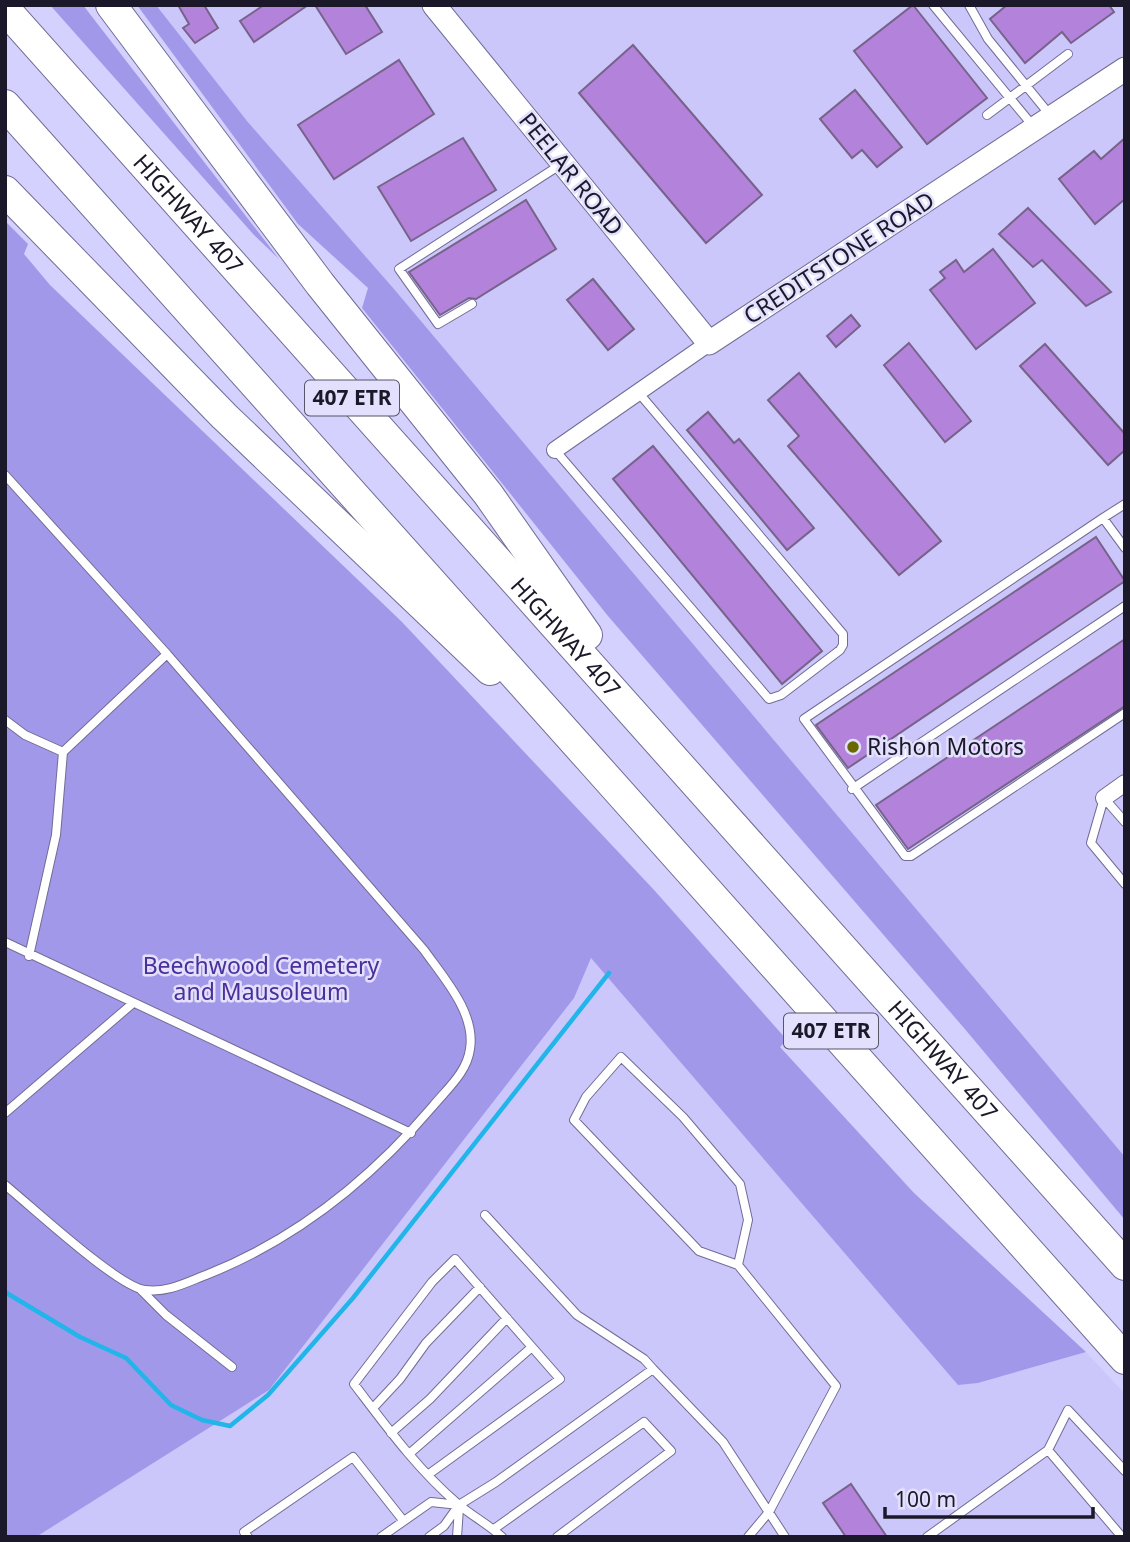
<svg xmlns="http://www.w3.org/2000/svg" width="1130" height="1542" viewBox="0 0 1130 1542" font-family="'Noto Sans',sans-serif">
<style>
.built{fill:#cbc7fb}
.green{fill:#a298ea}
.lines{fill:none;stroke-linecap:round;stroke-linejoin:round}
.stream{stroke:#22b5e9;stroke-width:4.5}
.building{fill:#b382da;stroke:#776389;stroke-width:2}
.lane-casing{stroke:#716d95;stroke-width:10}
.street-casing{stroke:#716d95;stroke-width:18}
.secondary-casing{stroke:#716d95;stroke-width:25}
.highway-casing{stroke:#716d95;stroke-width:32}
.lane{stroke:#fff;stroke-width:8}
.street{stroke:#fff;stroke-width:16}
.secondary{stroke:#fff;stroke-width:23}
.highway{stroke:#fff;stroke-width:30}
.poi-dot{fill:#6a6803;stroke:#e2e0fc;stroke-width:2.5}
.labels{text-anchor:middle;stroke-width:5;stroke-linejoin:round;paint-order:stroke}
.shield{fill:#e2e0fc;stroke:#575568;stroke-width:2}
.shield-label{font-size:21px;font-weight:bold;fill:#1b1929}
.street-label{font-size:23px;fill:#1b1929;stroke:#e2e0fc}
.poi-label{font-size:23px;fill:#1b1929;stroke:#e2e0fc;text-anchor:start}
.park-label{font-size:23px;fill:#4b2f9c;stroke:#e2e0fc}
</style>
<rect width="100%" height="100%" fill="#d4d1fe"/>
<path class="built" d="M156,5H1125V1157L394,289L247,121Z
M591,958L958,1384L978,1383L1086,1352L1125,1394V1537H36L269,1390L573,998Z"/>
<path class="green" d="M50,5H83L279,259L254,235Z
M137,5H156L247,121L394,289L1125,1157V1220L964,1028L608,616L362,308L368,288L298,224Z
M5,221L28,244L24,254L50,285L401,621L655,891L787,1040L780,1047L914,1193L1086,1352L978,1383L958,1385L591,958L574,998L269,1390L36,1537H5Z"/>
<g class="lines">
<path class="stream" d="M5,1292L80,1337L126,1358L171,1405L202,1420L230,1426L268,1395L353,1298L609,973"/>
</g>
<path class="building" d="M178,5H204L218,28L195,43L183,28L189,24Z
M264,5H308L254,42L240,21Z
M315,5H365L382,32L346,54Z
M913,5L987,98L927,144L854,51Z
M1007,5H1109L1114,12L1071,43L1062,32L1025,63L990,19Z
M633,45L762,195L706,243L579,93Z
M399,60L434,114L334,179L298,125Z
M855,90L902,147L877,167L862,150L852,158L820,119Z
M463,138L496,190L411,241L378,187Z
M1125,138V199L1095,224L1059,179L1094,151L1101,159Z
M526,200L556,249L476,299L469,298L440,315L409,272Z
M1028,208L1111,292L1086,306L1042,260L1033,267L999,234Z
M993,249L1035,303L976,349L930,290L945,278L940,272L956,260L964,272Z
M593,279L634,329L608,350L567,300Z
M851,315L860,326L836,347L827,336Z
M909,343L971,421L945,442L884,365Z
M1045,344L1125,434V450L1108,465L1020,366Z
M799,373L941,541L899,575L788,446L799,436L768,400Z
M708,412L734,443L739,439L814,528L787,550L687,430Z
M653,446L822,651L782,684L613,479Z
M1096,537L1125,581L848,768L816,725Z
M1125,639V706L908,849L876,805Z
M851,1484L887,1537H846L823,1503Z"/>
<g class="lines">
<defs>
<path id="lane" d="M933,5L1033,126
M969,5L988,39L1050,115
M987,115L1068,54
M472,304L438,324L399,269L560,165
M555,450L769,699L781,695L840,650L843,645V634L638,392
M5,475L167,654L63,752
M1103,518L1125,504
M1125,548L1103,518L804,719L905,856H911L1125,713
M5,720L25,735L63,752L56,835L29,956
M852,789L1125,606
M1104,798L1091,843L1125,884
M1104,798L1125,822
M5,942L411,1133
M5,1113L132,1004
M5,1185C31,1206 118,1287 145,1290C167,1293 185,1283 206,1275C297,1239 370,1180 433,1106C448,1088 467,1072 470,1049C476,1013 443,977 424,950L167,654
M485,1215L577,1315L644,1359L653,1369
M738,1265L748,1220L740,1184L683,1117L621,1057L586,1097L574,1120L699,1251L738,1265L836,1386L769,1512L748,1537
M141,1290L166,1315L232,1367
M373,1408L400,1379L426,1343L480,1287
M391,1433L430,1399L507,1318
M1048,1450L1122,1537
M409,1454L532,1347
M429,1474L560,1379L455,1259L432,1282L354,1384C386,1426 417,1469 458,1504C472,1516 488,1524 502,1537
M494,1529L644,1422L671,1451L557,1537
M248,1537L244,1532L353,1457L402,1519
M381,1537L431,1502L459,1505
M429,1537L444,1526L459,1505L496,1482L653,1369L723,1442L785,1537
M457,1537L459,1508
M927,1537L1048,1450L1068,1410L1125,1471"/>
<path id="street" d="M555,450L709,343
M1104,798L1125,783"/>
<path id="secondary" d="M434,5L709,343L1125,69"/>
<g id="highway">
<path d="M111,5L320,284L488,494L587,635"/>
<path id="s1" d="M5,9L1125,1265"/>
<path d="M5,105C379,522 752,941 1125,1359"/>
<path d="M5,191L224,416L490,670"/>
</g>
</defs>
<use href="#lane" class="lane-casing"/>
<use href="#street" class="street-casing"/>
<use href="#secondary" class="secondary-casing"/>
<use href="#highway" class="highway-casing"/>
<use href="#lane" class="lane"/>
<use href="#street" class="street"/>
<use href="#secondary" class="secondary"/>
<use href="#highway" class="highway"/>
</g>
<circle class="poi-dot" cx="853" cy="747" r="7"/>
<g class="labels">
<g class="shield">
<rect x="305" y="380.5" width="94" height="35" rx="5"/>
<rect x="784" y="1013.5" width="94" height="35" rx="5"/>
</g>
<g class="shield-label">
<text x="352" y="405">407 ETR</text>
<text x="831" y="1038">407 ETR</text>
</g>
<g class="street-label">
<text transform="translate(571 174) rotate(51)" y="8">PEELAR ROAD</text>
<text dy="8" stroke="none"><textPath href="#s1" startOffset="275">HIGHWAY 407</textPath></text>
<text transform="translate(839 258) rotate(-33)" y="8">CREDITSTONE ROAD</text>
<text dy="8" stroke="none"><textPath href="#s1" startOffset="842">HIGHWAY 407</textPath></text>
<text dy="8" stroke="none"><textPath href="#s1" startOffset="1409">HIGHWAY 407</textPath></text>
</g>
<g class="poi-label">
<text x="867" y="755">Rishon Motors</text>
</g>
<g class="park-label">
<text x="261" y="974">Beechwood Cemetery<tspan x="261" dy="26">and Mausoleum</tspan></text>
</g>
</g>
<rect width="1130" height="1542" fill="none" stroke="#1b1929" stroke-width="14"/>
<path d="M885 1507v10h208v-10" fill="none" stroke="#1b1929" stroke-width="3.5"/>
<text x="895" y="1507" font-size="21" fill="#1b1929" stroke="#e2e0fc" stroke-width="5" paint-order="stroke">100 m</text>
</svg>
